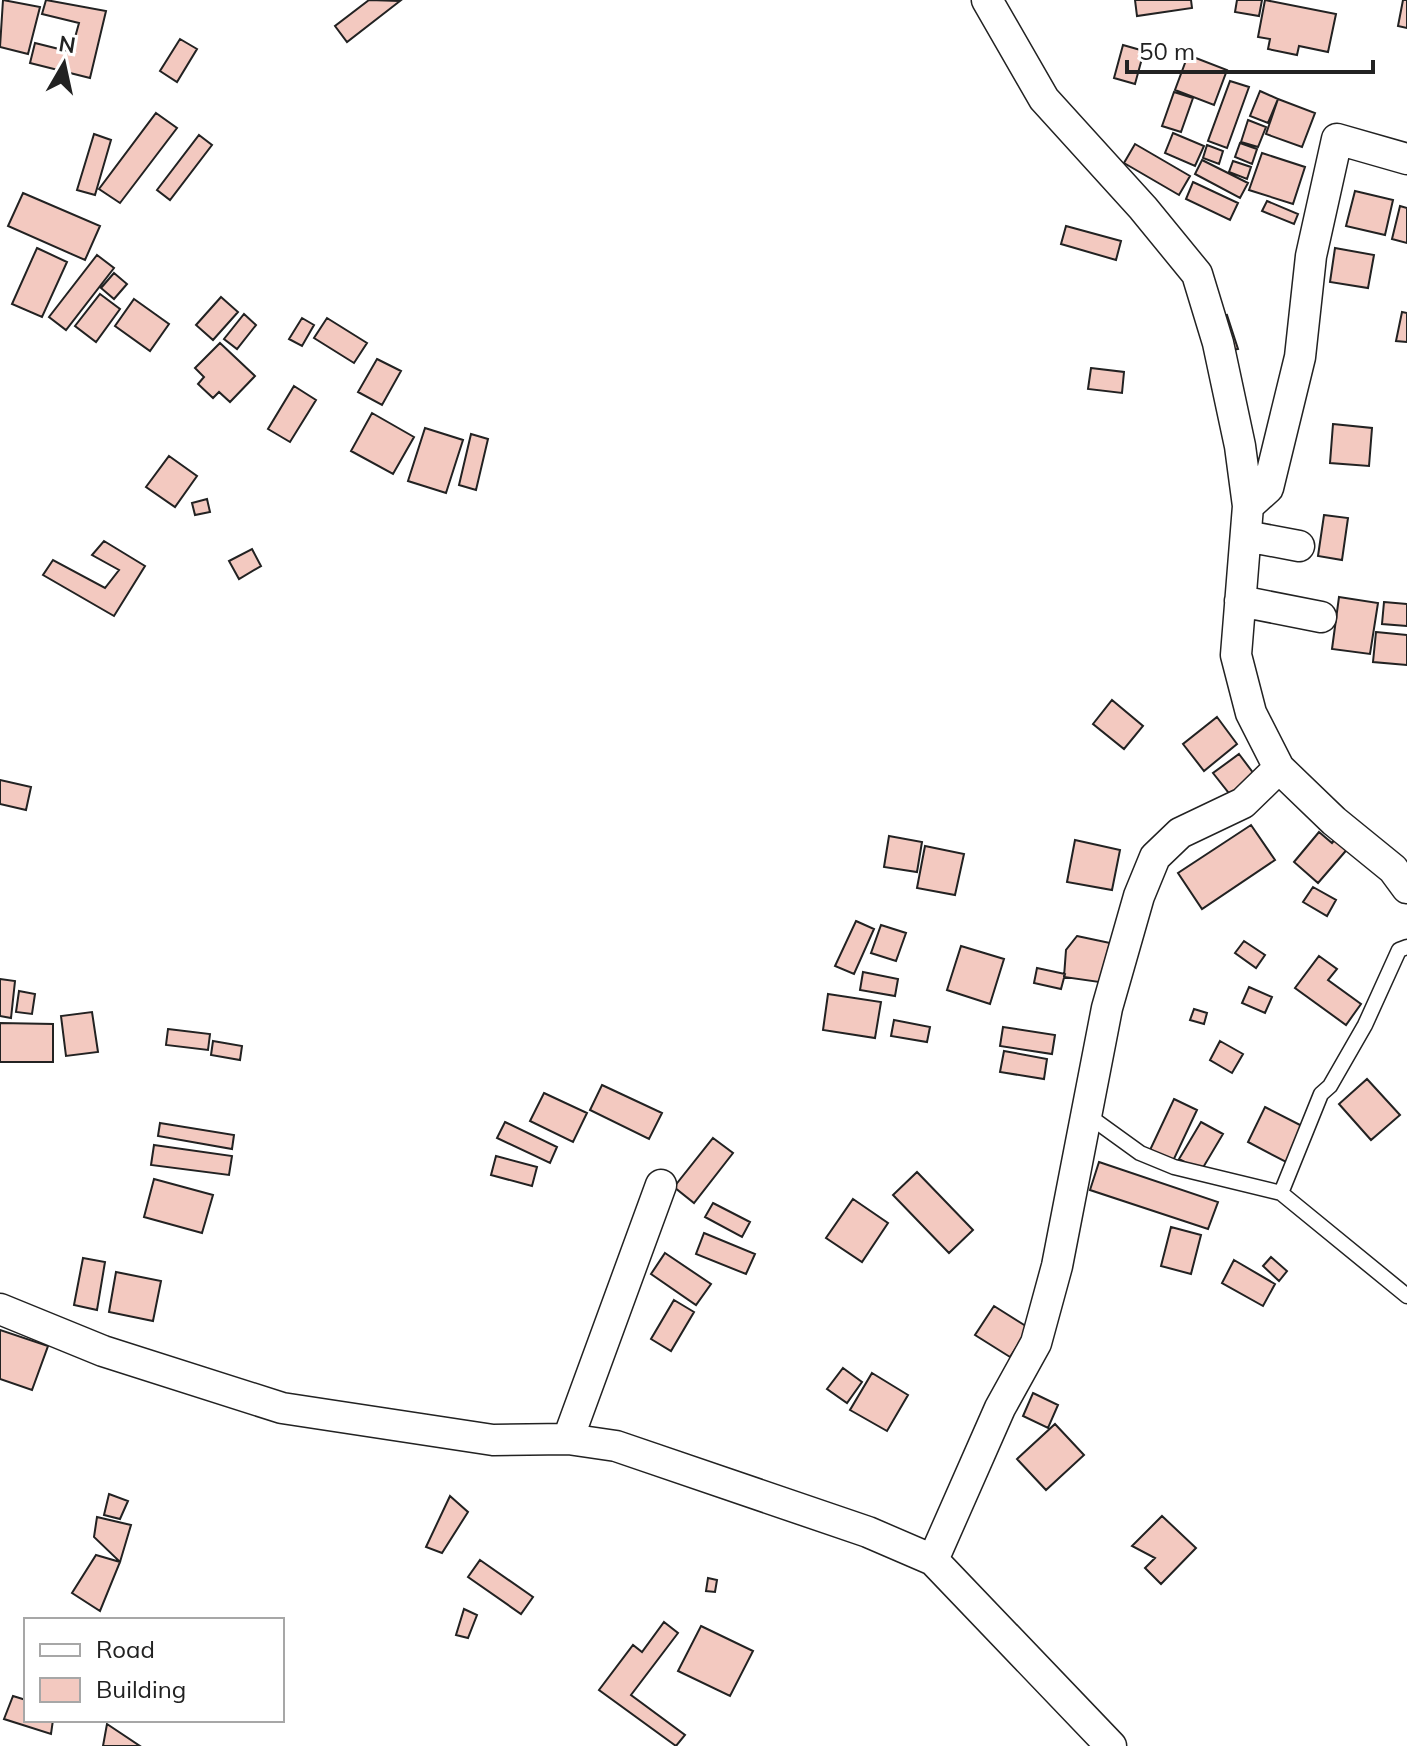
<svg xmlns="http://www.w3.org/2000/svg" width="1407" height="1746" viewBox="0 0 1407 1746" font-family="Mulish,sans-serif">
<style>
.building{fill:#f3c9c0;stroke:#222;stroke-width:2}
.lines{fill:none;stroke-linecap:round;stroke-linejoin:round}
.service-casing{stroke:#222;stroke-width:17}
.minor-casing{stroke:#222;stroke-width:33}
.service{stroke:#fff;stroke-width:14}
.minor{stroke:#fff;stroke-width:30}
</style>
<rect width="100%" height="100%" fill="#fff"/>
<path class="building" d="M3,0L40,7L28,54L0,47Z
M46,0L106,11L90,78L30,63L35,43L71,52L79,23L42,14Z
M369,0L400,1L347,42L335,26Z
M1135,0H1191L1192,8L1137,16Z
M1237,0H1262L1259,16L1235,12Z
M1265,0L1336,14L1328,52L1299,46L1297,55L1268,49L1270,39L1258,37Z
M1403,0H1407V28L1398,26Z
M180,39L197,49L177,82L160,71Z
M1123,45L1144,51L1135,84L1114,78Z
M1188,55L1227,70L1214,105L1175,90Z
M1230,81L1249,87L1227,148L1208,141Z
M1260,91L1278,99L1268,123L1250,116Z
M1174,92L1193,98L1181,132L1162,126Z
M1278,99L1315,113L1302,147L1266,134Z
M156,113L177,128L120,203L99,189Z
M1248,120L1266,127L1258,147L1241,142Z
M1173,133L1204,146L1195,166L1165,153Z
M94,134L111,140L95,195L77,190Z
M199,135L212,145L170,200L157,190Z
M1240,143L1257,149L1252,164L1235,157Z
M1135,144L1190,176L1179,195L1124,163Z
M1207,145L1223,151L1219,164L1203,158Z
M1262,153L1305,167L1293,204L1249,190Z
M1202,160L1248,183L1240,198L1195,174Z
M1233,161L1251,167L1247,179L1229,172Z
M1193,182L1238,203L1230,220L1186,199Z
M1355,191L1393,200L1385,235L1346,226Z
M23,193L100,226L85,260L8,226Z
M1267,201L1298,214L1294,224L1262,211Z
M1400,206L1407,208V243L1392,239Z
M1066,226L1121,241L1116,260L1061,244Z
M37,248L67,262L42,317L12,304Z
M1335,248L1374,255L1368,288L1330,282Z
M97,255L114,268L66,330L49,317Z
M114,273L127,284L114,299L101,288Z
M100,294L120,309L96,342L75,326Z
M221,297L238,312L213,340L196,325Z
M134,299L169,324L150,351L115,326Z
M1402,312L1407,313V342L1396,341Z
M244,314L256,325L237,349L224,339Z
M1227,315L1238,349L1232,350L1222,316Z
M302,318L314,325L302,346L289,339Z
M327,318L367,343L354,363L314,338Z
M220,343L255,376L230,402L219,392L213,398L198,384L204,377L195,368Z
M377,359L401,371L382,405L358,392Z
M1091,368L1124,372L1122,393L1088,389Z
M294,386L316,400L290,442L268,429Z
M372,413L414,437L393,474L351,451Z
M1333,424L1372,428L1369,466L1330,463Z
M425,428L463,440L446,493L408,481Z
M471,434L488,439L476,490L459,485Z
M169,456L197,476L175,507L146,487Z
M207,499L210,512L195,515L192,503Z
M1324,515L1348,518L1342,560L1318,556Z
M104,541L145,566L114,616L43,575L53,560L105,588L119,570L92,555Z
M252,549L261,566L239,579L229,561Z
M1339,597L1378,603L1370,654L1332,649Z
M1384,602L1407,604V626L1382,624Z
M1376,632L1407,635V665L1373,662Z
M1112,700L1143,726L1124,749L1093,724Z
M1217,717L1237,744L1204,771L1183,744Z
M1239,754L1257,778L1232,797L1213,773Z
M0,780L31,787L26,810L0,804Z
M1251,825L1275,860L1202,909L1178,873Z
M1319,832L1332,843L1338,836L1350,846L1318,883L1294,862Z
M889,836L922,842L917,872L884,867Z
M1075,840L1120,850L1112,890L1067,882Z
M925,846L964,854L955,895L917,888Z
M1313,887L1336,900L1327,916L1303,902Z
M856,921L874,929L854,974L835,966Z
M881,925L906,933L896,961L871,953Z
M1077,936L1110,943L1099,982L1064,977L1066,950Z
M1244,941L1265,955L1256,968L1235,953Z
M961,946L1004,959L990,1004L947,990Z
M1319,956L1337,969L1328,980L1361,1004L1346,1025L1295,988Z
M1037,968L1065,974L1061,989L1034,983Z
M863,972L898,979L895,996L860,990Z
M0,979L15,981L11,1018L0,1016Z
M1249,987L1272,997L1265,1013L1242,1003Z
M19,991L35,994L32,1014L16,1012Z
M828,994L881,1002L875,1038L823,1030Z
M1194,1009L1207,1013L1204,1024L1190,1020Z
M92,1012L98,1052L66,1056L61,1016Z
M894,1020L930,1027L927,1042L891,1036Z
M0,1023L53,1024V1062H0Z
M1003,1027L1055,1035L1052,1054L1000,1046Z
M168,1029L210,1034L208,1050L166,1045Z
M213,1041L242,1046L240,1060L211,1055Z
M1220,1041L1243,1054L1232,1073L1210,1060Z
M1004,1051L1047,1059L1044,1079L1000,1072Z
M1367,1079L1400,1115L1371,1140L1339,1104Z
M602,1085L662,1113L649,1139L590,1110Z
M544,1093L587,1113L573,1142L530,1121Z
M1174,1099L1197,1110L1173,1161L1150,1150Z
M1265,1107L1306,1128L1288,1163L1248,1142Z
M505,1122L557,1147L550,1163L497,1138Z
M1201,1122L1223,1134L1201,1171L1179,1159Z
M160,1123L234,1135L232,1149L158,1136Z
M713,1138L733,1153L694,1203L674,1187Z
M154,1145L232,1156L229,1175L151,1165Z
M496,1156L537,1167L532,1186L491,1175Z
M1099,1162L1218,1202L1208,1229L1090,1190Z
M917,1172L973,1230L949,1253L893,1195Z
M154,1179L213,1195L202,1233L144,1217Z
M853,1199L888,1223L862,1262L826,1238Z
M713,1203L750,1222L742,1237L705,1217Z
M1171,1227L1201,1235L1191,1274L1161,1266Z
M704,1233L755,1254L746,1274L696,1254Z
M665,1253L711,1284L696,1305L651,1274Z
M1271,1257L1287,1271L1279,1281L1263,1266Z
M83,1258L105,1262L97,1310L74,1305Z
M1234,1260L1275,1284L1263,1306L1222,1283Z
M116,1272L161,1281L153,1321L109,1312Z
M674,1300L694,1312L671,1351L651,1339Z
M994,1306L1029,1328L1010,1357L975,1335Z
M0,1330L48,1346L32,1390L0,1379Z
M843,1368L862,1382L847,1403L827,1389Z
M872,1373L908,1395L887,1431L850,1410Z
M1033,1393L1058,1405L1048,1428L1023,1416Z
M1055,1424L1084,1455L1046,1490L1017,1459Z
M109,1494L128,1501L120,1519L104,1515Z
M450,1496L468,1512L442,1553L426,1547Z
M1162,1516L1196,1548L1161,1584L1145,1568L1155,1558L1132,1546Z
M97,1517L131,1525L120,1562L94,1537Z
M96,1555L120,1562L100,1611L72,1593Z
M480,1560L533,1597L521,1614L468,1577Z
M708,1578L717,1580L715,1592L706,1591Z
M464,1609L477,1615L468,1638L456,1635Z
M664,1622L678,1633L631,1695L685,1735L676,1746L599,1690L633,1645L642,1652Z
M701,1626L753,1651L730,1696L678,1671Z
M13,1696L26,1700V1720H53L51,1734L4,1719Z
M107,1724L140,1746H103Z"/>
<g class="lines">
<defs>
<path id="service" d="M1086,1114L1140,1153L1174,1167L1281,1193L1407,1296
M1281,1193L1321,1094L1330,1086L1365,1025L1399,950L1407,947"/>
<path id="minor" d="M987,0L1044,99L1143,208L1197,274L1218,343L1240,446L1248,506L1236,655L1251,713L1279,768L1334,821L1393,869L1407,888
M1248,506L1268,488L1300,357L1311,256L1337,139L1407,159
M1246,536L1299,546
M1240,601L1321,617
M0,1309L103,1351L282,1408L493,1440L568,1439L616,1446L868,1532L933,1560L1111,1746
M568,1439L661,1185
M933,1560L1000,1408L1036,1343L1057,1266L1107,1008L1139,896L1155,857L1180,833L1243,803L1279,768"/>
</defs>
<use href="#service" class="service-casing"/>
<use href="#minor" class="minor-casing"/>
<use href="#service" class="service"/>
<use href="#minor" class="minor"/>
</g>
<rect x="24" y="1618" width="260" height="104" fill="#ffffff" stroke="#a7a7a7" stroke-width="2"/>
<rect x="40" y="1644" width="40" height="12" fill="#ffffff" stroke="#a7a7a7" stroke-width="2"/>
<text x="96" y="1658" font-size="24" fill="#222222">Road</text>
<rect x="40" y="1678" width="40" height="24" fill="#f3c9c0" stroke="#a7a7a7" stroke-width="2"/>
<text x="96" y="1698" font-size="24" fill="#222222">Building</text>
<g transform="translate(64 64) rotate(9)" stroke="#ffffff" stroke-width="6" paint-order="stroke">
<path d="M0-6L14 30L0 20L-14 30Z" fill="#222222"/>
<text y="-12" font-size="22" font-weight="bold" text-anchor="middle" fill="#222222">N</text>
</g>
<path d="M1127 60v12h246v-12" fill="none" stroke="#222222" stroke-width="4"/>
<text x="1139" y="60" font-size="24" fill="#222222" stroke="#ffffff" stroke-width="6" paint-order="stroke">50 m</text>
</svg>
